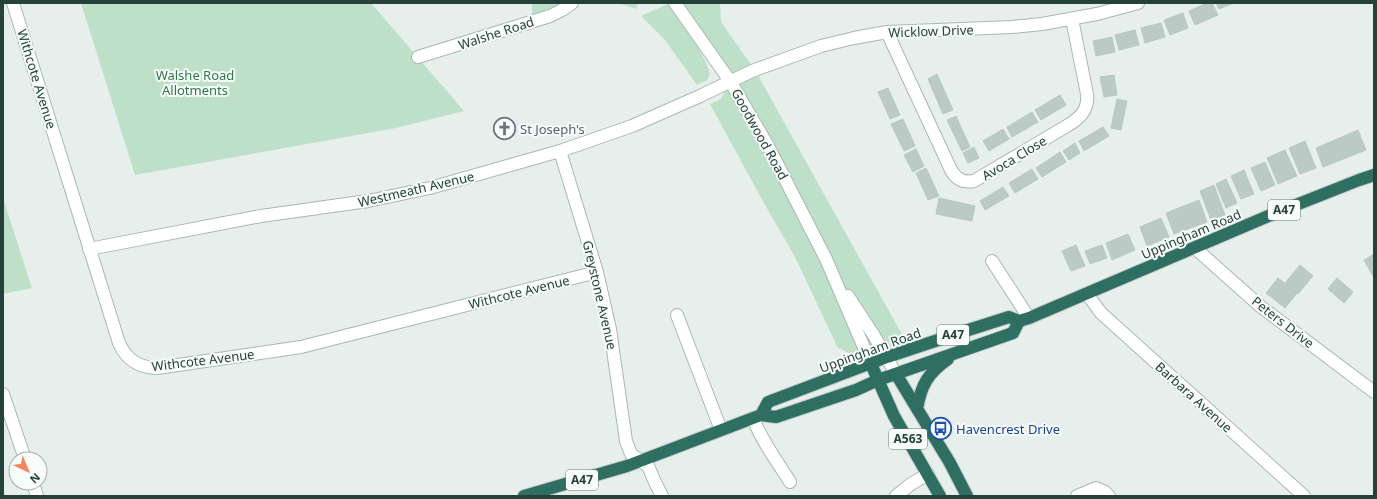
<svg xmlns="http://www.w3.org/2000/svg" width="1377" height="499" viewBox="0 0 1377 499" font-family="'Noto Sans',sans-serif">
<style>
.green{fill:#bfe0c8}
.building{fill:#bbcac4;stroke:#b8c9c2}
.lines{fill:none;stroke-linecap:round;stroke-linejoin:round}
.minor-casing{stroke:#a8b8b2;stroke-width:14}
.highway-casing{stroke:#c2cac8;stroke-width:14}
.minor{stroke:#fff;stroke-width:12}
.highway{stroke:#2f6f62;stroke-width:12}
.labels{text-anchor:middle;stroke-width:4;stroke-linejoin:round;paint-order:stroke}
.shield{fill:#f7fbf9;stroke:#637a73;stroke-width:1}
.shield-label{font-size:12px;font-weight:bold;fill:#24423a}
.street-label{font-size:13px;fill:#24423a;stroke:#f7fbf9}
.park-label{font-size:13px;fill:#2d7a4b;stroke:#f7fbf9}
.worship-label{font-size:13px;fill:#5b616d;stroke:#f7fbf9;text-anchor:start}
.transit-label{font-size:13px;fill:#164399;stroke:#f7fbf9;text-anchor:start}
</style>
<rect width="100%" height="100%" fill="#e6efeb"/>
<path class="green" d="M81,3H371L464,111L396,128L135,175Z
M532,3H566L532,19Z
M618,3H638L636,9Z
M679,3H720L721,22L755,70L904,338L869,362L838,348L795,257L765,205L710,104L721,99L730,81Z
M668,4C681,22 705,53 710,74L707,80L697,85L665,40L641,16Z
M3,198L32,288L3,294Z"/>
<path class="building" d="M1207,3H1212L1218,15L1195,25L1189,11Z
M1216,3H1234L1219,9Z
M1183,13L1188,28L1170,35L1164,20Z
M1161,23L1165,37L1145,43L1141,28Z
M1135,30L1139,45L1119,50L1115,35Z
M1112,37L1115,52L1096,56L1093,41Z
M937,74L953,110L943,114L928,79Z
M1114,75L1117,95L1104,97L1100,77Z
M888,88L900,115L890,119L878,92Z
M1060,95L1066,105L1041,120L1035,110Z
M1117,99L1127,101L1121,130L1111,128Z
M1032,112L1038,122L1012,137L1007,127Z
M956,116L970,147L962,151L947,120Z
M903,119L915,146L904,151L891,124Z
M1103,127L1109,136L1084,151L1079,141Z
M1003,129L1009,139L989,151L983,141Z
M1358,130L1366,150L1323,167L1316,148Z
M1305,141L1316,168L1300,174L1289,148Z
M1075,143L1080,153L1069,160L1063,151Z
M974,147L979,158L968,163L963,153Z
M916,149L924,166L913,172L904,155Z
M1285,150L1297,176L1278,184L1267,158Z
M1060,152L1066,162L1042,177L1036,168Z
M1265,162L1275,185L1261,191L1251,168Z
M926,168L939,196L928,200L916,173Z
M1032,169L1038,179L1015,193L1009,183Z
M1244,170L1254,194L1241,199L1231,176Z
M1226,179L1237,203L1226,208L1216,184Z
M1214,185L1225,215L1211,220L1200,191Z
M1003,187L1009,196L985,210L980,201Z
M939,198L975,206L972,221L936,214Z
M1199,200L1207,222L1174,234L1166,213Z
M1161,218L1169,237L1147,246L1140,227Z
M1128,234L1135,250L1112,260L1106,243Z
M1076,245L1085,266L1071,271L1062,251Z
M1102,245L1107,258L1090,264L1085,251Z
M1374,254V278L1364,260Z
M1300,265L1313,276L1298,294L1285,283Z
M1278,278L1297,293L1285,308L1266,293Z
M1337,278L1353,292L1344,303L1328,289Z"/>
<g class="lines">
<defs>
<path id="minor" d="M13,3L119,343C126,359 139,368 157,368L301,347L597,272
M675,3L730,81L768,146L826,259L871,364
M887,32L951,170C956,179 963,183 974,181L1065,127C1079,119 1089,111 1087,94L1072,19
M418,57L550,16L562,10L572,3
M560,151L597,272L610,329L626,441L631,454L648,466L655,482L662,496
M1195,248L1260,306L1374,392
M89,249L261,216L368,201L430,188L560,151L632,126L700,96L752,71L821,46L854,38L887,32L1012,27L1042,24L1097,14L1138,3
M992,261L1029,318
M1087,294L1101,313L1304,496
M848,296L873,334L896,374
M677,315L721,430
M3,394L25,459
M753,418C762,442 777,461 790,482
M33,483L37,496
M896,496L911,484L928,474
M1077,496L1096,488L1105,492L1109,496"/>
<path id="highway" d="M871,364L894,416L940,496
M896,374L950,463L967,496
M917,409C921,385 928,373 948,359
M761,415L768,402L887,357L962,332L1009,317L1019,321L1029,318L1273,214L1359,180L1374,175
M524,496L627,466L761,415L776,417L856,390L878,380L1013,333L1019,321"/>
</defs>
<use href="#minor" class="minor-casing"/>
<use href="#highway" class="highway-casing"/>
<use href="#minor" class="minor"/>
<use href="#highway" class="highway"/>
</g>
<defs>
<symbol id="church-ring" viewBox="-11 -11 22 22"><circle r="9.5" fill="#f7fbf9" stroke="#6b7280" stroke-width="1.5"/><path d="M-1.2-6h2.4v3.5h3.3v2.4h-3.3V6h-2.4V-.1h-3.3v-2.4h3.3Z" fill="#6b7280"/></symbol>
<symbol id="bus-ring" viewBox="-11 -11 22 22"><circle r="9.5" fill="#f7fbf9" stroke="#1a4fb4" stroke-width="1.5"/><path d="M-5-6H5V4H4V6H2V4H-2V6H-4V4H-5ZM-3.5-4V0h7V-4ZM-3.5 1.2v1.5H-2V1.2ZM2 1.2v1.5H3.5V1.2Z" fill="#1a4fb4"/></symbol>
</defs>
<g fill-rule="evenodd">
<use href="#church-ring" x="492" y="116" width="25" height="25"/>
<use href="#bus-ring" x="928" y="416" width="25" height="25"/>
</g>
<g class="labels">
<g class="shield">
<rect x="1268" y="200" width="32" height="20" rx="3"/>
<rect x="937" y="325" width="32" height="20" rx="3"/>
<rect x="889" y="429" width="38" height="20" rx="3"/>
<rect x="566" y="470" width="32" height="20" rx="3"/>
</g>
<g class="shield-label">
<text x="1284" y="214">A47</text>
<text x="953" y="339">A47</text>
<text x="908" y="443">A563</text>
<text x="582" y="484">A47</text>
</g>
<g class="street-label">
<text transform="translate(931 31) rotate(-2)" y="5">Wicklow Drive</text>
<text transform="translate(496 33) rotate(-18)" y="5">Walshe Road</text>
<text transform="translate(37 79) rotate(73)" y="5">Withcote Avenue</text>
<text transform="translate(760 134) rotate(61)" y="5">Goodwood Road</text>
<text transform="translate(1014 158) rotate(-31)" y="5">Avoca Close</text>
<text transform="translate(416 189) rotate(-13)" y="5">Westmeath Avenue</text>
<text transform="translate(1191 234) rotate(-23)" y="5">Uppingham Road</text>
<text transform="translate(519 292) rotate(-14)" y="5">Withcote Avenue</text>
<text transform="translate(600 295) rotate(77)" y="5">Greystone Avenue</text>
<text transform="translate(1283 322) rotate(38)" y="5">Peters Drive</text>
<text transform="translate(870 350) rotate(-20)" y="5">Uppingham Road</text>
<text transform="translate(203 360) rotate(-7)" y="5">Withcote Avenue</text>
<text transform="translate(1194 397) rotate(42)" y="5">Barbara Avenue</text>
</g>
<g class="park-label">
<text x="195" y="80">Walshe Road<tspan x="195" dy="15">Allotments</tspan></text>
</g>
<g class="worship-label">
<text x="520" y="134">St Joseph's</text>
</g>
<g class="transit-label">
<text x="956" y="434">Havencrest Drive</text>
</g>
</g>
<rect width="1377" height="499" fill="none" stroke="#24423a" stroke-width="8"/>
<g transform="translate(28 471) rotate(136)"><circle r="19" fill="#f7fbf9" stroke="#a3b1ad"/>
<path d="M0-3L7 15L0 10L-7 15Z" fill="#f4845f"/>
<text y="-6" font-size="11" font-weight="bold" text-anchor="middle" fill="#24423a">N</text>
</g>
</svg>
